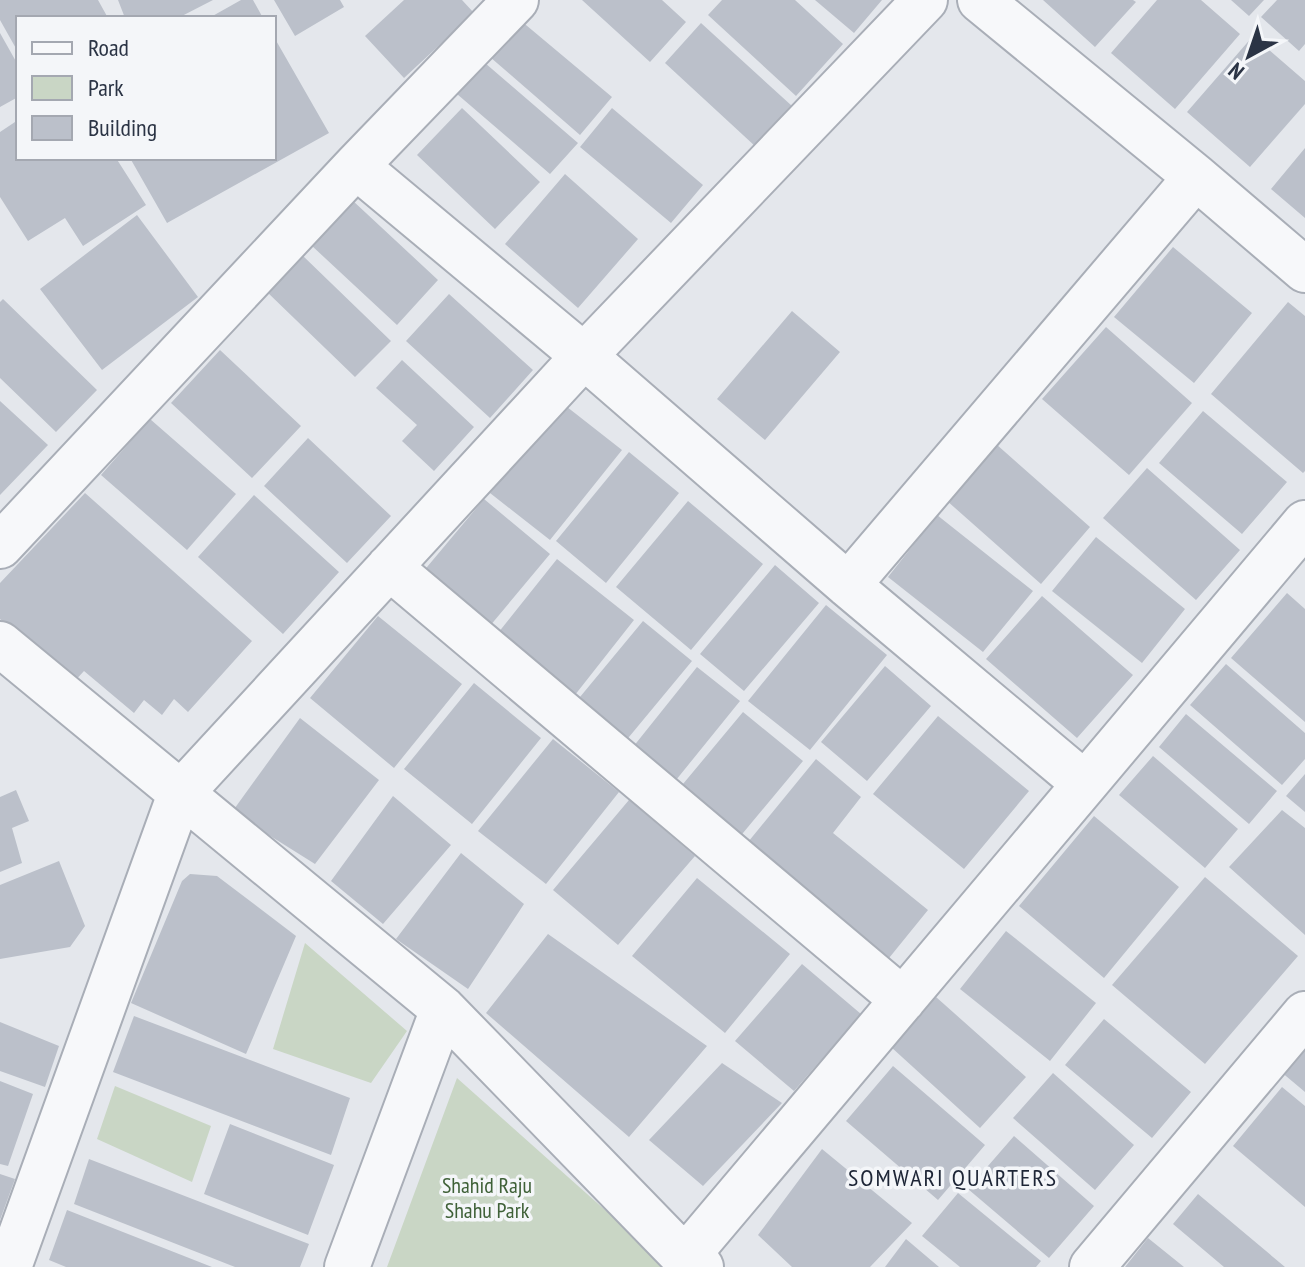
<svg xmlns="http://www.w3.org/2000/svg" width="1305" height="1267" viewBox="0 0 1305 1267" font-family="'PT Sans Narrow',sans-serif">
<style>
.green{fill:#c9d6c5}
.building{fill:#bbc0ca}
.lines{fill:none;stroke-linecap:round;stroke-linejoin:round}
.minor-casing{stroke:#a9aeb7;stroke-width:48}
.minor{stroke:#f7f8fa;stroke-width:44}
.labels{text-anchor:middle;stroke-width:7;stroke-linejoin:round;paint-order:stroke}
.park-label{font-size:22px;fill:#3f6138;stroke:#f4f6f9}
.neighbourhood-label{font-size:24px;letter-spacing:2px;fill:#1d2536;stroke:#f4f6f9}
</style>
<rect width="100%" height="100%" fill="#e4e7ec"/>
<path class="green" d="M305,943L407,1031L371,1083L273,1049Z
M457,1078L669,1267H387Z
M115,1086L211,1126L192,1182L97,1139Z"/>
<path class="building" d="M0,0H98L108,18H18V52L0,20Z
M118,0H213L178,18H125Z
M241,0H253L263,18H209Z
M274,0H340L344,7L295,36Z
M404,0H462L474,13L404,78L365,36Z
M582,0H662L686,22L650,62Z
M722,0H795L843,44L796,96L708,15Z
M815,0H882L854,33Z
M1043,0H1133L1136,2L1095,47Z
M1157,0H1201L1240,34L1175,109L1111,53Z
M1231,0H1264L1249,16Z
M1277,0H1305V44L1299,51L1261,17Z
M520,20L612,97L580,135L490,57Z
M701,23L792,106L756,147L665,63Z
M0,33L18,65V97L0,107Z
M1253,36L1305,81V104L1250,167L1187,112Z
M274,37L329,133L167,223L130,158H274Z
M485,63L578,143L550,174L457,94Z
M462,108L540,182L495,229L417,155Z
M612,108L703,185L671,223L580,147Z
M18,120V158H116L146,205L83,246L65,218L28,241L0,197V132Z
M1305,148V218L1271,189Z
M565,174L638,239L578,308L505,244Z
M352,200L438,280L397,325L311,245Z
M137,215L198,297L102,370L40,289Z
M1173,247L1252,313L1194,383L1114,317Z
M302,255L391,341L355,377L266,291Z
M449,294L533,370L490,418L406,341Z
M3,299L97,390L56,432L0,378V302Z
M1288,302L1305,316V471L1303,473L1211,394Z
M792,311L840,352L765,440L717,399Z
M1106,327L1192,403L1129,475L1042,399Z
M220,350L301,426L252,478L171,403Z
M402,360L474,427L434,471L402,441L417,425L376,388Z
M0,401L48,445L0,495Z
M562,403L622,450L550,540L490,493Z
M1203,411L1287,482L1242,534L1159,463Z
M150,419L236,494L187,550L101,475Z
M308,438L391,516L347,563L264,486Z
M996,444L1090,527L1041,584L946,500Z
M629,452L679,493L606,583L556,541Z
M1147,468L1240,550L1196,600L1103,518Z
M85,493L252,641L188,712L174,699L162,715L144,700L134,713L84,671L72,684L0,619V583Z
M254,495L339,572L283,634L198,557Z
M484,499L550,554L484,633L417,579Z
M688,501L763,564L691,650L616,587Z
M937,515L1033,591L983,652L888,577Z
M1096,537L1185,609L1142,663L1052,591Z
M557,559L634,620L571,700L494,638Z
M775,565L819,603L744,691L700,654Z
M1287,593L1305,609V722L1231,658Z
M1042,596L1133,675L1077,738L986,659Z
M826,605L887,655L810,750L748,701Z
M378,616L462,684L394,768L310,698Z
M643,621L692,661L624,743L575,703Z
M1226,664L1305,733V759L1282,785L1190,705Z
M885,666L931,706L867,781L821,742Z
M697,667L740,701L672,785L629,752Z
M474,683L541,738L472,824L404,769Z
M743,712L803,761L738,839L678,790Z
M1186,714L1277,791L1249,824L1159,747Z
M938,716L1029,791L964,869L873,794Z
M300,718L379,780L315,864L232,812Z
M553,739L619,792L546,884L478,831Z
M1153,756L1238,829L1205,868L1119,795Z
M816,759L861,797L833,833L928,910L885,963L744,847Z
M1305,774V812L1286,796Z
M16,790L29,821L12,828L22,863L0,872V797Z
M393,796L451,845L383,924L331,881Z
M629,800L695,856L618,945L553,890Z
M1282,810L1305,828V935L1229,867Z
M1094,816L1179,887L1104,978L1019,906Z
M461,853L524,904L468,989L396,939Z
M59,861L85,926L70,947L0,959V885Z
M190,874L217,876L296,936L246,1054L131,1003L182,881Z
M1205,877L1298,956L1205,1064L1112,985Z
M697,878L790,954L725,1033L632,956Z
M1006,931L1096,1003L1050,1061L960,989Z
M548,934L707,1046L629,1137L486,1013Z
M802,964L861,1014L794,1091L735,1041Z
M936,997L1026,1077L980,1128L891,1047Z
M134,1016L350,1098L331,1155L113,1072Z
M1104,1019L1191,1092L1152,1138L1065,1065Z
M0,1022L59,1046L45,1087L0,1071Z
M1305,1041V1092L1280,1071Z
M722,1063L782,1103L703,1186L649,1140Z
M893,1066L985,1145L938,1200L846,1121Z
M1053,1073L1134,1145L1095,1190L1013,1118Z
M0,1081L33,1094L8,1166L0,1164Z
M1282,1087L1305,1106V1207L1233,1146Z
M230,1124L334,1165L308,1235L204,1194Z
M1014,1136L1094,1206L1049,1258L968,1189Z
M822,1149L912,1223L870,1267H792L758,1235Z
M89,1159L309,1244L300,1267H235L74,1204Z
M0,1174L15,1179L0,1220Z
M958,1193L1041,1261L1036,1267H960L922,1236Z
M1198,1194L1285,1267H1224L1173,1224Z
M67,1210L212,1267H66L49,1260Z
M1148,1238L1184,1267H1125Z
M906,1239L939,1267H885Z"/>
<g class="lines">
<defs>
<path id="minor" d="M980,0L1196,177L1305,270
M356,166L516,0
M0,546L356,166L584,356L848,585L1085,784L685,1258
M389,567L903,1000
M848,585L1196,177
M0,644L443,1009L685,1258L701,1267
M1085,784L1305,523
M9,1267L180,794L584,356L925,0
M347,1267L443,1009
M1092,1267L1305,1014"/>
</defs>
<use href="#minor" class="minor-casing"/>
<use href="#minor" class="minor"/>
</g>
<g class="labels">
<g class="park-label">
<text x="487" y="1193">Shahid Raju<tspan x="487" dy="25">Shahu Park</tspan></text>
</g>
<g class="neighbourhood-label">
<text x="953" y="1186">SOMWARI QUARTERS</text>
</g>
</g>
<rect x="16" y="16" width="260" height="144" fill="#f4f6f9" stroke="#a4a8b1" stroke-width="2"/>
<rect x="32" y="42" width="40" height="12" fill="#f7f8fa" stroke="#a4a8b1" stroke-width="2"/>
<text x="88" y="56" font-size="24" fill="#2b3445">Road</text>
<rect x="32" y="76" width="40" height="24" fill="#c9d6c5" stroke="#a4a8b1" stroke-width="2"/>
<text x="88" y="96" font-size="24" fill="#2b3445">Park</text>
<rect x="32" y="116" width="40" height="24" fill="#bbc0ca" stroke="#a4a8b1" stroke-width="2"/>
<text x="88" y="136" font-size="24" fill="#2b3445">Building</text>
<g transform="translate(1249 56) rotate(220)" stroke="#f4f6f9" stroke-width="6" paint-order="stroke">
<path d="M0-6L14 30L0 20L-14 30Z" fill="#2b3445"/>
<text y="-12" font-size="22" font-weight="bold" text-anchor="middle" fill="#2b3445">N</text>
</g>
</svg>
